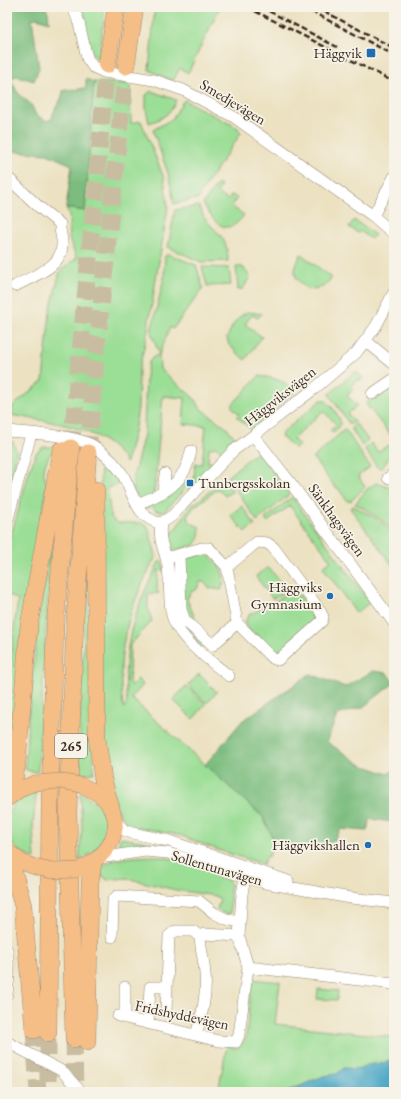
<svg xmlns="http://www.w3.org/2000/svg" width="401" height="1099" viewBox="0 0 401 1099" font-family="'EB Garamond',serif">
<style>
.green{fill:#9bde96;stroke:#6b845a}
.forest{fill:#7cbd7f;stroke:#5c744e}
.water{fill:#47a6c6;stroke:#416872}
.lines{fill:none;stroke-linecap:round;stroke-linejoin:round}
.highway-tunnel{stroke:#c9bda1;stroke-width:17;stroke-dasharray:17 8;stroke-linecap:butt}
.minor-casing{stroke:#948670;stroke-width:12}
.major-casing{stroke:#948670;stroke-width:16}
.highway-casing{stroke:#948670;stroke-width:18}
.minor{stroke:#fff;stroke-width:11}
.major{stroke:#f6be87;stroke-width:15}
.highway{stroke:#f6be87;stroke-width:17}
.rail{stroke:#3b2a1e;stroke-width:2.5;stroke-dasharray:6 3;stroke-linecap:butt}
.major-bridge-casing{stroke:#948670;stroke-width:16;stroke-linecap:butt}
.major-bridge{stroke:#f6be87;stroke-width:15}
.poi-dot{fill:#1f6fb2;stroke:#f7f3e8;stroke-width:1.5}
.labels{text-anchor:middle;stroke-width:3.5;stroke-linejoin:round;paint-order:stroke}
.shield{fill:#f7f3e8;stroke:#73665b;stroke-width:1}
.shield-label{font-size:14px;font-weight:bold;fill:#3b2a1e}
.poi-label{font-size:15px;fill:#3b2a1e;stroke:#f7f3e8;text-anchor:end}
.street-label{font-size:15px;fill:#3b2a1e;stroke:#f7f3e8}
</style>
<rect width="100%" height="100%" fill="#f7f3e8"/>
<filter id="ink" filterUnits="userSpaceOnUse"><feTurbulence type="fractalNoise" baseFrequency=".025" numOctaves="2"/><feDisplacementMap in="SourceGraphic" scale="8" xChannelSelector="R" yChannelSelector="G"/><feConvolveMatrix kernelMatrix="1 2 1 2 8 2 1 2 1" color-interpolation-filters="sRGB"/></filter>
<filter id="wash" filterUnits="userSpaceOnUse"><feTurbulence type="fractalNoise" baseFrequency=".012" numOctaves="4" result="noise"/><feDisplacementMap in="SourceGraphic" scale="16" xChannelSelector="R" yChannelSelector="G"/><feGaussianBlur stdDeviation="0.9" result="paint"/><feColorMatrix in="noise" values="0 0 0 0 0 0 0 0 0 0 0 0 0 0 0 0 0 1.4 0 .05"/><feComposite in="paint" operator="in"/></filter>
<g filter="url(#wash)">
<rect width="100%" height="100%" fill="#ece2c2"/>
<path class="green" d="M79,7H105L99,60C87,55 85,20 79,7Z
M155,7H220L188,73L180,68L173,81L149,70Z
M94,82L130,84L131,123L141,121L164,178L168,207L146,339L139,369L138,408L134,433L126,463C103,425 51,423 11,415L13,406L43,381L50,311L60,271L77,258C74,251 70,244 69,237C67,226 73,218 66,208L85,211Z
M151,91L176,100C172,113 162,119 149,123L146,109V95Z
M184,100L238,128L241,133L201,192L199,198L174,204L169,176L153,130L172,119Z
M218,184L221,186L217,193L228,200L232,195L237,198L231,206L244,215C226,240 214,221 203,204Z
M199,206C201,210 203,216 206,220C219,235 228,238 228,261L201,262L168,247L175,210Z
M354,220L375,235L371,239L360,231L358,233L349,227Z
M168,254L196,265L203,288L173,329L170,327L159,355L160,369L195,399L201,409L227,428L238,441L222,457L221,451L217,447L209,448L208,462L221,464L197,488L187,492L194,479L195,464H202L206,426L183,424L185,398L163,396L153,503L171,496L185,481L189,484L164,512L156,511L152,506L144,509L133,488V478L144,434L146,375L149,362L152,358L159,354L151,332L164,278L165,256Z
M301,254L332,278L323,287L309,290C292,277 292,274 301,254Z
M202,267L229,268L231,285L207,286Z
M236,267H243L250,277L243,289L238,290Z
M249,312L262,314L258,318L252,315L245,324L262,337L245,360L229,345L227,338C232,326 236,316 249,312Z
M356,371L363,378L360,381L357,379L352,386L354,388L347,396L357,405L348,414L354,422L350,425L329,394Z
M259,376C273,378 286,380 295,392L251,430L237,417L239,414L231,406Z
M394,382V436L392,437L366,404Z
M321,400H325C332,406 339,415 341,424L333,433L330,431L336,424L323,411L293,439L299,445L295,449L281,436V434Z
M356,424L368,440L362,446L351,428Z
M345,429L370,467L358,476L365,487L351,501H347L338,488H336L313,458Z
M7,437L13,442L17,453L7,497Z
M371,443L378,452L388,445L393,452L382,468L377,467L366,451L365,449Z
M43,447H55C48,459 39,469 47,483L7,785C7,722 8,663 18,600L7,594V542L12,532L30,469L36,453Z
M258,453L290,494L257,521L227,477L254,454Z
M101,462L114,475L119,484L107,488L111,517L116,523H142L148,527L156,556C130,605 115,649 123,705L124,708L127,704C121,648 134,610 159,562L162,561L164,571L158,570L157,590L159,593L148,594V608L152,621L130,645L129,684L131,686L138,679L143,685L131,698L263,817L274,841L269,857L267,856L263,864L221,851L179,835L130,826L120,815L109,790L95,609Z
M224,480L233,491L225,496L218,489L194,507L187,517L191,523L200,527L199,538L194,545L169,552L166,544L189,508Z
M376,483L388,487L391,486L394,490V567L350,508L353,506L374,517L392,531L393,529L369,511L355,504L367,489Z
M292,497L369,601V603L356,613L323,567L331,561L290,506L267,522L265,519Z
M242,506L255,525L245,532L230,515Z
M52,527L38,771L32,772L25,769C29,688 40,608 52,527Z
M206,552C217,563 229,573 221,590L209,588L204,582H200L197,589L191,592L187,599L197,623L190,632L205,646L203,648L179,625L173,563Z
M87,560L94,773L80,774L79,746Z
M267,568H269L285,588V591L275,598H272L256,577L257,575Z
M290,590C300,594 316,610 313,621L281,651L276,652L256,634H253L245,625V621L250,614L273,603Z
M199,674L217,692L207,703L188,685Z
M186,686L206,704L193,719L173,700Z
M36,792L33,827L35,859C28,856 19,852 14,846C8,840 7,833 7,826C7,806 17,796 36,792Z
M80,793C117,808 114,845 79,860L82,826Z
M121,837L127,839L171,846L170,848L144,846L116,849Z
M155,856L184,861L227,877L230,884V914H225L217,910L220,899L216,896L176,890L126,878L108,880L96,872C108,856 137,857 155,856Z
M252,979L280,982L275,1024L394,1037V1061L367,1065L361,1069L344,1068L337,1074L324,1076L286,1092H218L227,1045L233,1048H238L246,1038Z
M318,989L338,991L337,1000L317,999Z"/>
<path class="forest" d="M7,7H45L48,12L49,22L37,18L32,19L39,68L34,81L17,76L10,78C13,84 17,93 22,97C30,104 32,103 35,114L46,121L52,119C54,105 62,103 63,91C71,88 79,91 86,87V79L94,82L85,211L66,208L72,165L47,154L7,151Z
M373,671L387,673L394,683L363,707L337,715L327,742L362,765L388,774L394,770V822L370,819L367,831L341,829L334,841L314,849L288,847L274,841L263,817L205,765L242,721L310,674L345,687Z"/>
<path class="water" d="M394,1061V1092H286L324,1076L337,1074L344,1068L361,1069L367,1065Z"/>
</g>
<g filter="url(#ink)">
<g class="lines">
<path class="highway-tunnel" d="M71,448L107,65
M88,453L96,356L126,66
M34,1030L38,1092
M74,1039L75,1092
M48,1081V1033"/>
<defs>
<path id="minor" d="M73,7L79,23L87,58L93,67L104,72L154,80L183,90L234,117L373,216L394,234
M7,177L39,207L60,224C59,231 63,238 62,245C62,268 32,276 15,286
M373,216L394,177
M366,341L394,364
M372,394L394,379
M7,431C29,433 77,435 95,447C105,454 116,464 123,475C133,493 137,520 161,523L172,516L233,451L314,389L356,353L376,326L394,292
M254,436L296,490L394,623
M388,478L394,474
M163,492L165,474
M137,504C165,493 185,484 191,451
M7,522L31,434
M161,523C158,544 166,550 168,568C170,582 169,597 171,611C175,638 209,659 229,676
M166,558L202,548H209L227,567L237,623L213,645L185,621L181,609L179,556
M227,567L257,542L267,543L274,548L319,609L323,617L322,621L278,660L272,658L237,623
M115,820L124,830L132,833L169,841L288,881
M100,858L145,851L168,853L265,883L351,898L394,903
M112,937L113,900L117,896L199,901L214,913L226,919L239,922
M200,937L204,934L239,936
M7,950L9,975L7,994
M248,967L394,984
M166,1012L169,936L175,931H193L200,937C201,950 204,961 205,974C207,995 202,1015 196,1035
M118,1016L219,1041L236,1042L239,1035L248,967L239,936L242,894L247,867
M125,1018V987
M148,1023L150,987H167
M7,1042L62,1071L81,1092"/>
<path id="major" d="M81,785C88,788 96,792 102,797C129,822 111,856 81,868
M7,799L22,788L35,783
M7,851L22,862L35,867"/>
<path id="highway" d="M107,65L116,7
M126,66L135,7
M96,490L97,738L103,780L111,808
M11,795L17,763L29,625L61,450
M8,852L23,906L34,1030
M48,1033L50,803L55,626L71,448
M74,1039L68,813L75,618L88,453
M87,1042L90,882L93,863"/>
</defs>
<use href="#minor" class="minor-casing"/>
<use href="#major" class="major-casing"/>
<use href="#highway" class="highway-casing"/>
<use href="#minor" class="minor"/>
<use href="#major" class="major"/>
<use href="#highway" class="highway"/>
<path class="rail" d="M247,7L394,82
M261,7L337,47
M303,7L394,55
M316,7L394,48"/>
<defs>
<path id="major-bridge" d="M35,783L60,781L81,785
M35,867L52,871L78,870"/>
</defs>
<use href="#major-bridge" class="major-bridge-casing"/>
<use href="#major-bridge" class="major-bridge"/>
</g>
</g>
<g class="poi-dot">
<rect x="366" y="48" width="10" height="10" rx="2"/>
<rect x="186" y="479" width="8" height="8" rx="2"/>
<circle cx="330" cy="596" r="4"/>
<circle cx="368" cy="845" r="4"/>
</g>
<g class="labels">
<rect class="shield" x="55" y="734" width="32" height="24" rx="3"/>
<g class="shield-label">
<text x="71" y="751">265</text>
</g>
<g class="poi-label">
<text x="362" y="58">Häggvik</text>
<text x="198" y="488" text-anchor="start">Tunbergsskolan</text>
<text x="322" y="592">Häggviks<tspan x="322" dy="17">Gymnasium</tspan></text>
<text x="360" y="850">Häggvikshallen</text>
</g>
<g class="street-label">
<text transform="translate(233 102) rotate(31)" y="5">Smedjevägen</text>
<text transform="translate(280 396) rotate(-38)" y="5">Häggviksvägen</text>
<text transform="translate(337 520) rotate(54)" y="5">Sänkhagsvägen</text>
<text transform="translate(217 868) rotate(16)" y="5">Sollentunavägen</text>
<text transform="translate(182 1015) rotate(12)" y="5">Fridshyddevägen</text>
</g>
</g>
<rect width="401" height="1099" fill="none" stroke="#f7f3e8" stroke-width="24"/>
</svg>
